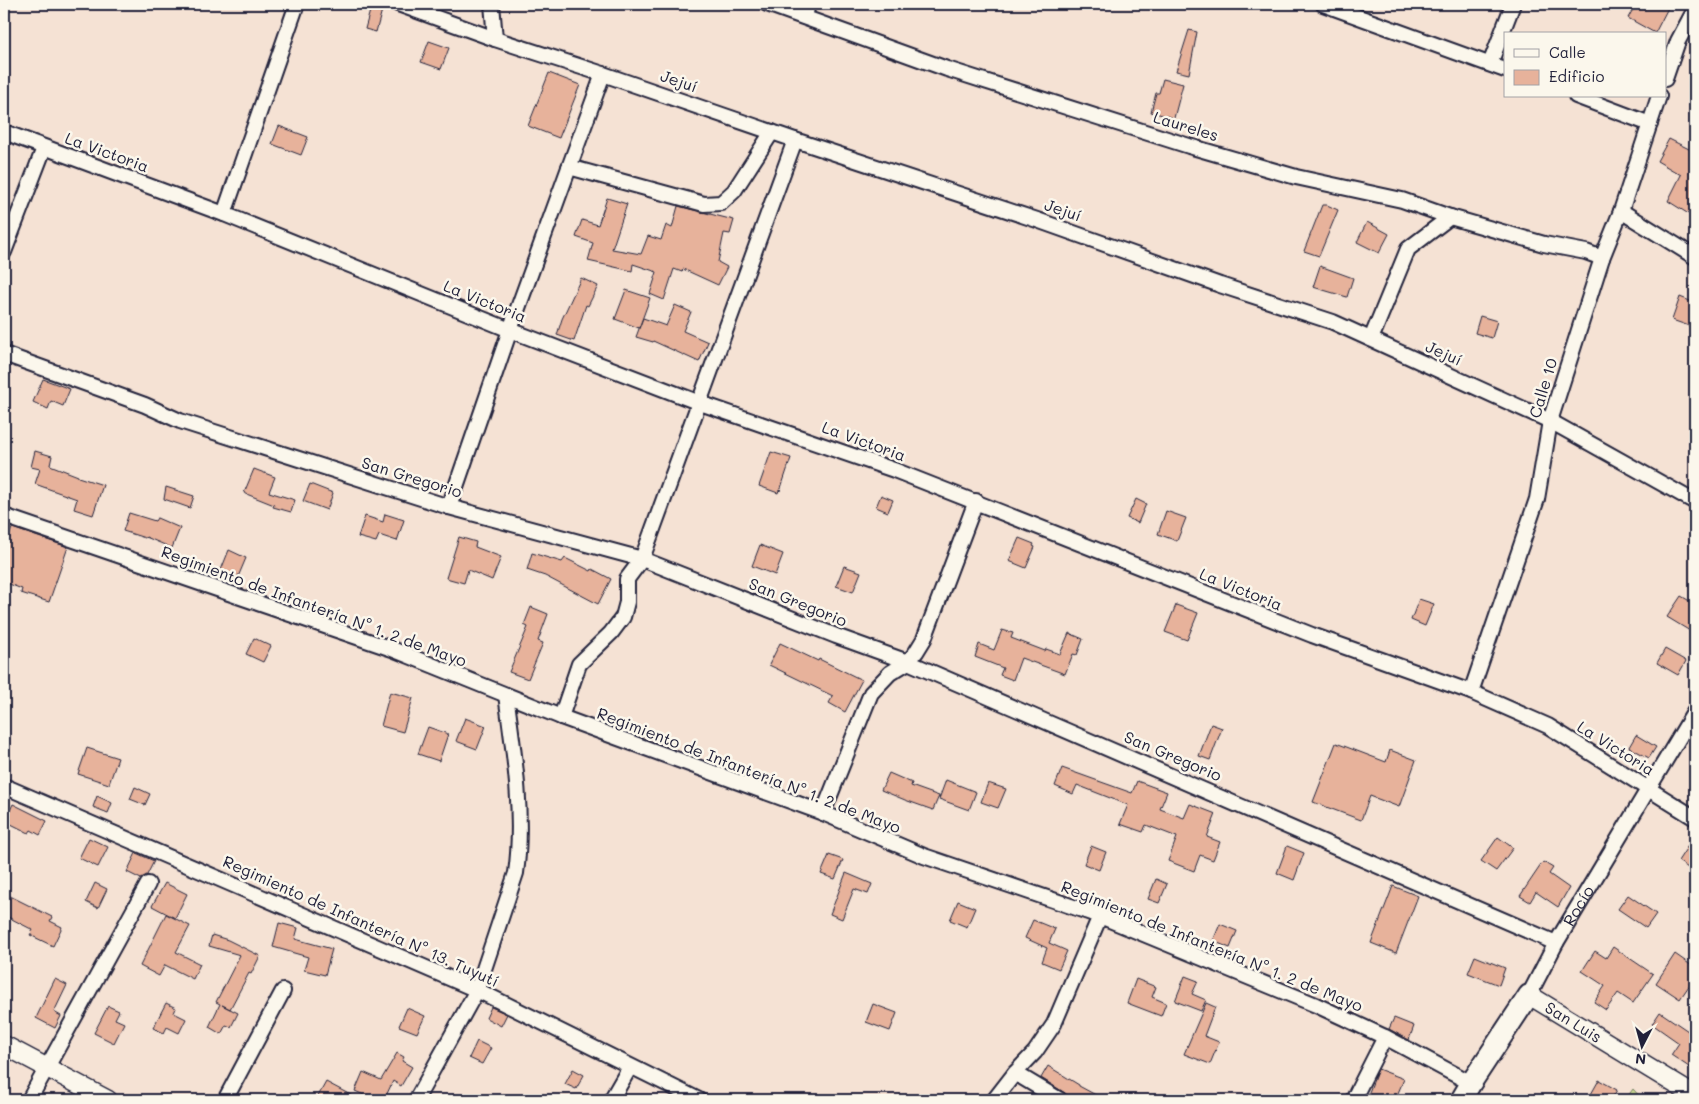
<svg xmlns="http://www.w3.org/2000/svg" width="1699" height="1104" viewBox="0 0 1699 1104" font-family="Mali,sans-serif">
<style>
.green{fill:#cadb90;stroke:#767e66}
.building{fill:#e7b29b;stroke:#22223b}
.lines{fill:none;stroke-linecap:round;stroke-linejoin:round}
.minor-casing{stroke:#22223b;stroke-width:18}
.tertiary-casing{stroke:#22223b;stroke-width:21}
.secondary-casing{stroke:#22223b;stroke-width:24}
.minor{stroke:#fbf7ec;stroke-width:14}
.tertiary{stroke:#fbf7ec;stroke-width:18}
.secondary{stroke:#fbf7ec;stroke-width:20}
.labels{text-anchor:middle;stroke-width:5;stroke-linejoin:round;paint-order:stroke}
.street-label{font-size:16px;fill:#22223b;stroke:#fbf7ec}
</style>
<rect width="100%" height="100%" fill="#f5e2d4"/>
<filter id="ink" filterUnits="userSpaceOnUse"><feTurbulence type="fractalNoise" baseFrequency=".02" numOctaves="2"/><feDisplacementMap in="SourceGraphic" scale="10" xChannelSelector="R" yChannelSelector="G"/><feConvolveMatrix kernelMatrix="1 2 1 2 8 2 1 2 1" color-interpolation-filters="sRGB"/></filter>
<g filter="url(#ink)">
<path class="green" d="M1633,1089L1643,1100H1625Z"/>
<path class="building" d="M1636,4H1670L1655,33L1628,18Z
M371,7L382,10L376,32L365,29Z
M1189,30L1197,32L1189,74L1176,71Z
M429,41L449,48L441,69L421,62Z
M549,73L580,85L559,138L528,126Z
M1163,79L1183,84L1174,118L1151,112L1156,93H1159Z
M279,126L308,137L301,155L272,144Z
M1669,139L1695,152V218L1668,201L1681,175L1657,161Z
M607,198L627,204L612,249L641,254L648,236L661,240L666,225L672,228L678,206L734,220L730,234L724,233L718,262L727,267L718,285L683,269L682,272L674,269L664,300L650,294L657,272L633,264L632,271L588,261L593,243L576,237L582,220L598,225Z
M1322,205H1327L1338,210L1319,256L1304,251Z
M1367,222L1389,234L1379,253L1357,242Z
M1320,266L1353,278L1347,297L1313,287Z
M581,278L598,286L588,306L586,305L574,341L557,335L562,319Z
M626,290L650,298L639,328L615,319Z
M1680,297L1695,303V328L1672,320Z
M675,305L691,312L683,331L708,342L699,362L653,341V342L636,337L643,318L666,326Z
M1480,316L1497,321L1492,338L1475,333Z
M43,379L70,389L63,406L51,401L48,409L33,402Z
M35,451L52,456L50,465L78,476V477L103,485L93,515L74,509L77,499L35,484L40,469L31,467Z
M771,452L791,458L780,491L779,490L778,493L759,486Z
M254,469L275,477L269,492L295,500L291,512L273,507L274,505L244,493Z
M310,484L333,493L327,510L303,501Z
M166,487L194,496L190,508L164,499Z
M881,495L893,500L888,512L876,507Z
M1136,499L1146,504L1138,523L1127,518Z
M1166,511L1186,518L1177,541L1158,534Z
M129,513L155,521L157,518L180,528L172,548L146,537L145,538L123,531Z
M385,514L404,520L397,541L379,535L376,542L358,537L365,516L383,522Z
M12,528L68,547L49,602L21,593L22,589L4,582V550Z
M459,537L476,542L475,547L501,557L492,580L468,570L464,583L446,578Z
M1019,538L1034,544L1033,546L1035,547L1026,568L1009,561Z
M760,545L783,554L775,575L752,566Z
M229,550L246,558L238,577L221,570Z
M532,553L562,562L565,558L591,571L592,569L611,579L598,604L545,576L527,570Z
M844,566L861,572L853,592L836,586Z
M1681,596L1695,604V634L1667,617Z
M1419,599L1434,604L1425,626L1411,620Z
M1176,605L1198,613L1187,640L1165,632Z
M531,607L548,614L538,641L543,643L528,679L509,672L528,627L524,625Z
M1002,630L1013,633L1011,638L1045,651L1046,649L1060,654L1069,633L1083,639L1077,655L1073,654L1065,674L1021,658L1013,680L1000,675L1003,668L975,657L979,644L994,650Z
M254,638L271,646L263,662L246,654Z
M780,643L818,661L819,659L862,680L845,712L829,703L833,696L769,665Z
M1665,649L1686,661L1678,675L1657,663Z
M390,692L413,698L403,732L381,726Z
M465,718L486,726L477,749L456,741Z
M1211,724L1222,728L1210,760L1199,756Z
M428,727L448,734L439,761L418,754Z
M1636,735L1656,747L1649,758L1629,747Z
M1336,743L1386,762L1390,750L1416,760L1399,807L1370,796L1361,820L1313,802Z
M87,748L118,758L109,784L78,774Z
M1062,768L1132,793L1137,781L1167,792L1160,809L1184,818L1190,804L1216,814L1207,837L1220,842L1213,860L1200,855L1194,871L1168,861L1177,837L1146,825L1143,832L1120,824L1128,805L1077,785L1073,794L1055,786Z
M889,773L912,783L911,786L939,796L933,810L905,800L881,790Z
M946,780L976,792L969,810L939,799Z
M988,783L1006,789L998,808L981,802Z
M135,787L150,794L145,805L130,799Z
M97,796L112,803L108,813L93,807Z
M13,804L47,821L40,835L31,830L29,833L5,821Z
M1695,835V863L1691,870L1678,861Z
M1498,837L1513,848L1496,871L1481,861Z
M89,838L108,847L98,867L79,858Z
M1091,846L1106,852L1099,870L1084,864Z
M1287,846L1304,853L1294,880L1277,873Z
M136,853L154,861L147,875L141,879L127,872Z
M829,855L843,860L835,879L821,874Z
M1543,862L1553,868L1549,874L1569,888L1558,907L1536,892L1530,902L1520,896Z
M846,873L872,884L868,894L854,889L842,919L830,914Z
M1156,879L1167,884L1159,903L1148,899Z
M95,883L107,889L98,908L86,902Z
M165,883L187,894L175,918L152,906Z
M1393,886L1418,896L1396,953L1371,943Z
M4,893L52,917L50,921L62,927L53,946L30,935L33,930L4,915Z
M1628,895L1656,914L1646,928L1618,909Z
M958,901L975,908L967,927L950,920Z
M166,914L190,926L176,952L200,964L193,979L165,965L159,976L140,966Z
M1033,920L1055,929L1049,943L1067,951L1059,969L1042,962L1047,948L1025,938Z
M279,923L298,928L295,939L332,949L325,975L304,970L308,957L273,947Z
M1220,924L1237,931L1230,948L1213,941Z
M212,935L228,940L260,956L251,974L249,973L230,1009L222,1005L238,1013L231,1027L226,1025L221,1034L209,1027L220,1004L216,1002L240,955L209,946Z
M1613,947L1653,974L1633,1003L1618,993L1606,1010L1594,1002L1605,986L1582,971L1595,951L1606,958Z
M1675,954L1695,968V977L1680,999L1656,983Z
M1475,956L1505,968L1499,985L1468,973Z
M1185,976L1198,981L1192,994L1206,1000L1201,1011L1175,1001Z
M55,979L67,985L54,1012L61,1016L55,1028L36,1018Z
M1136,979L1156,987L1152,997L1166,1003L1161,1016L1127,1003Z
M166,1003L176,1008L174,1013L186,1019L179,1033L167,1027L164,1033L153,1028Z
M1206,1003L1215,1007L1204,1036L1219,1042L1210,1064L1184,1054Z
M873,1004L897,1013L890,1031L866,1022Z
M108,1006L119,1011L115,1019L124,1023L114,1043L94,1033Z
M491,1007L507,1014L501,1026L486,1018Z
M407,1008L425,1016L417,1033L399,1026Z
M1660,1012L1688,1031L1695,1020V1071L1671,1055L1679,1043L1652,1024Z
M1394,1018L1414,1026L1409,1040L1389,1029Z
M477,1041L491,1048L482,1064L469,1058Z
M397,1053L404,1057L402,1061L412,1067L401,1086L393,1081L384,1100H375L355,1091L363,1072L381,1080Z
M1048,1066L1079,1085V1086L1105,1100H1069L1065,1093L1041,1078Z
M573,1069L584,1075L576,1089L565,1084Z
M1378,1069L1404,1079L1395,1100H1366Z
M1599,1080L1617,1090L1611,1100H1597L1590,1096Z
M326,1082L360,1100H316Z
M1032,1093L1043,1100H1028Z"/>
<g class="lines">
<defs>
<g id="minor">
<path d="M398,4L495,39L603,74L795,140L1037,220L1220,285L1333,322L1550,421L1695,502"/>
<path d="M492,4L495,39"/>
<path d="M767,4L947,69L1189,146L1296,177L1402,200L1450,217L1544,244L1586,252L1602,258"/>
<path d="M1323,4L1505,70"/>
<path d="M805,17L808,4"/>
<path d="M1490,64L1513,4"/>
<path d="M1665,79L1678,41L1695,9"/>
<path d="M1576,96L1650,124"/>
<path d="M4,132L224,214L510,330L700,403L894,470L1312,635L1471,692L1548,726L1695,818"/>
<path d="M569,167L704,204L721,203L734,191L772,132"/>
<path d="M1621,211L1695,257"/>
<path d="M224,214L297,4"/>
<path d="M4,252L44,148"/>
<path d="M1371,339L1408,249L1450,217"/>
<path d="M4,354L145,405L180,421L449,507L642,559L836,636L908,662L1556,943"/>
<path d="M449,507L510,330L603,74"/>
<path d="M4,516L392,649L561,717L823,813L924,856L1100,916L1316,1005L1385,1037L1471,1083"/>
<path d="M1471,692L1537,499L1550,421L1602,258L1621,211L1659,96"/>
<path d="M561,717L579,664L611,633L623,617L627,602V579L642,559L795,140"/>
<path d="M4,786L477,990L699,1100"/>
<path d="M823,813L871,693L890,673L908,662L916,652L924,639L976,501"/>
<path id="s1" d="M1529,995L1556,943L1695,711"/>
<path d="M1015,1073L1060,1100"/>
<path d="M29,1100L148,884"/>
<path d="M225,1100L283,991"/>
<path d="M416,1100L477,990L516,873C524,816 514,752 506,695"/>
<path d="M611,1100L630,1067"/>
<path d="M994,1100L1015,1073L1035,1052L1054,1024L1100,916"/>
<path d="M1353,1100L1385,1037"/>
</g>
<g id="tertiary">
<path id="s2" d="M1529,995L1695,1096"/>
<path d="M4,1045L108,1100"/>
</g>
<path id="secondary" d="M1461,1100L1471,1083L1529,995"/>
</defs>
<use href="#minor" class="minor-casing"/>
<use href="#tertiary" class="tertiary-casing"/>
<use href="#secondary" class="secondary-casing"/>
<use href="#minor" class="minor"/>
<use href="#tertiary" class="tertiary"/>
<use href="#secondary" class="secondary"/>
</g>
</g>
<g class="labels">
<g class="street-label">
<text transform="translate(679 81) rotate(19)" y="6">Jejuí</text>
<text transform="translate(1186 126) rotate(17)" y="6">Laureles</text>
<text transform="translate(107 152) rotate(20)" y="6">La Victoria</text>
<text transform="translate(1063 210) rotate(19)" y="6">Jejuí</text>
<text transform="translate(485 301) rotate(22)" y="6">La Victoria</text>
<text transform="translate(1444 353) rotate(24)" y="6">Jejuí</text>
<text transform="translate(1543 388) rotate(-73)" y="6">Calle 10</text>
<text transform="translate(864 441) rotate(20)" y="6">La Victoria</text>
<text transform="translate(412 477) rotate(17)" y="6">San Gregorio</text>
<text transform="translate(1241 589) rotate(22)" y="6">La Victoria</text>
<text transform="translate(798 602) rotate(22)" y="6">San Gregorio</text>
<text transform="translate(314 606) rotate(20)" y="6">Regimiento de Infantería N° 1. 2 de Mayo</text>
<text transform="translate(1616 748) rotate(32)" y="6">La Victoria</text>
<text transform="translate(1173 756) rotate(23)" y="6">San Gregorio</text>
<text transform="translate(749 770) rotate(21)" y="6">Regimiento de Infantería N° 1. 2 de Mayo</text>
<text dy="6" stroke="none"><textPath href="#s1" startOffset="102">Rocío</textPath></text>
<text transform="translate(361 921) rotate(24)" y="6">Regimiento de Infantería N° 13. Tuyutí</text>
<text transform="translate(1212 946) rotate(22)" y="6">Regimiento de Infantería N° 1. 2 de Mayo</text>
<text dy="6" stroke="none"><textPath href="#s2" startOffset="52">San Luis</textPath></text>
</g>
</g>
<rect width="1699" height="1104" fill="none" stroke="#fbf7ec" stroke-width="20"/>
<rect x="10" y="10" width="1679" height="1084" fill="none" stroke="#22223b" stroke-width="2" filter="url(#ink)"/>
<rect x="1504" y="32" width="162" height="65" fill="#fbf7ec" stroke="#a4a2a5"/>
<rect x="1514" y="49" width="25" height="8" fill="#fbf7ec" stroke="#a4a2a5"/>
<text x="1549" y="58" font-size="15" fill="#22223b">Calle</text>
<rect x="1514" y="70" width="25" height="15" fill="#e7b29b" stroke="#a4a2a5"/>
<text x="1549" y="82" font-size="15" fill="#22223b">Edificio</text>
<g transform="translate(1642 1046) rotate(186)" stroke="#fbf7ec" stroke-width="4" paint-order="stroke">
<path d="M0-4L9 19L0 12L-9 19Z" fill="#22223b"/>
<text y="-8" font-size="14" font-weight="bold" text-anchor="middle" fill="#22223b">N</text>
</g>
</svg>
